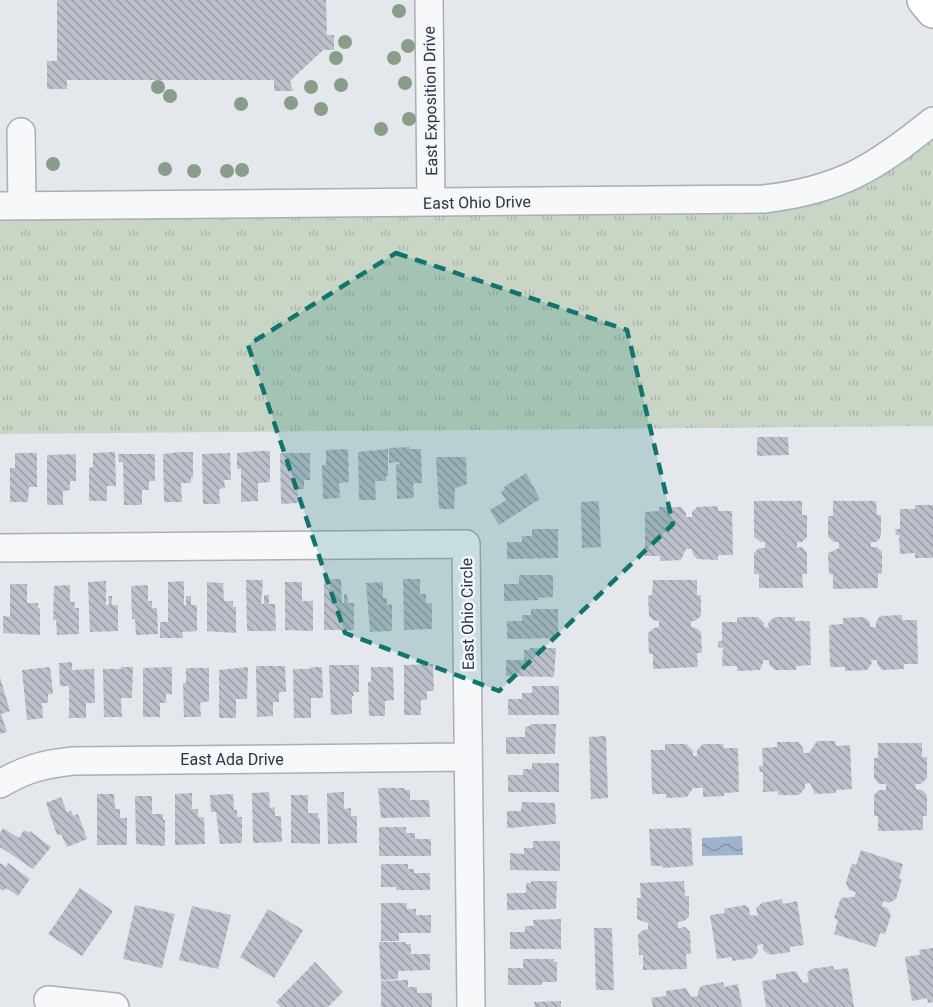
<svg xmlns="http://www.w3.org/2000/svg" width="933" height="1007" viewBox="0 0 933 1007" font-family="Roboto,sans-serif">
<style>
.grass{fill:url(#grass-tufts)}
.water{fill:url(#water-waves)}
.building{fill:url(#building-back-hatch)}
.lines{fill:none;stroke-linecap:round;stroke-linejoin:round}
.minor-casing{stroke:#a9aeb7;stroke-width:30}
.major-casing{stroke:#a3abb8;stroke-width:36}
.minor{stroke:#f7f8fa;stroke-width:27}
.major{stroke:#fff;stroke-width:33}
.tree{fill:#899d89}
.marked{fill:#0f766e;fill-opacity:0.2;stroke:#0f766e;stroke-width:4.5;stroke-dasharray:12 8;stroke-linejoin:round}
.labels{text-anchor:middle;stroke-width:5;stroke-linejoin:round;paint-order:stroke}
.street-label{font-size:16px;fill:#2b3445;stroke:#f4f6f9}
</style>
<defs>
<pattern id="grass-tufts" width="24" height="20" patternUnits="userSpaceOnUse" patternTransform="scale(1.5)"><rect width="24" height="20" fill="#c9d6c5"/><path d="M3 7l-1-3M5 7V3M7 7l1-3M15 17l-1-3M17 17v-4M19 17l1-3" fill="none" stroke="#adb8ab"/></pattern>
<pattern id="water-waves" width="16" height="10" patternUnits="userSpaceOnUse" patternTransform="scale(1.5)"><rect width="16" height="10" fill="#9fb4cc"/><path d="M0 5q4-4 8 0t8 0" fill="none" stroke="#8293a7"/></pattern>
<pattern id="building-back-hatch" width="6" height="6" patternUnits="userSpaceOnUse" patternTransform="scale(1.5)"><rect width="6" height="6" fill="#bbc0ca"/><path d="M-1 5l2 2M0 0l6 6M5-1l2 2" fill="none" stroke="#989da6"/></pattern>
</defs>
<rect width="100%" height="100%" fill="#e4e7ec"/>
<path class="grass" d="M933,121V426L0,434V206L790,196Z"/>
<path class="water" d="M742,836L743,855L702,856V838Z"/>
<path class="building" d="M57,0H326L327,35H334V50H323L290,81L293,91H274V80H67V89H47V61H57Z
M757,437H788L789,455L757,456Z
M410,447V449H421L422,483H413L414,498L397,499L396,464H399L400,462L389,463V448Z
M348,449L349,482L339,483L340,498L323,499L322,465H326V450Z
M388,449V476H386V481H375L376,500H359L358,452Z
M258,451H270V482L258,483V501L241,502V469H237V453Z
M115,452L116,486H107V501H89V468L93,467V453Z
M181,452H193V478H191V483H181L182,502H164L163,454Z
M15,453H37V487H29L28,502H10V468H15Z
M230,453L231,480H224L225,488L219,489L220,504H203L202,454Z
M280,453H310V480H304V489H298V503L281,504Z
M76,454V481H70V490L63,491V505H47V455Z
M118,454H155V481H149V490H142V505H124L123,462H119Z
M436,457H466L467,484L455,488L454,509H439Z
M526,473L540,499L499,525L490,510L506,500L501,492L505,489L504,487Z
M599,501L601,547L582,548L581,502Z
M754,501H802V515H807V537L802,542H797V548L802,547L807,553V574H802L803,588H759V574H754V553L759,548H765V542H761L754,537Z
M833,501H876L877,515H881V536L877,542H871V547H877L882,552V574L878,573V588L833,589V574H829L828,553L839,548V542H834L828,537V516H833Z
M915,505H933V558H915V553L900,554L899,535H896L895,529H900V509H915Z
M718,506V511H732L733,555H718V560L697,559L693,554L692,549H686L681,560L660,561V556H645V512L659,511V507H681L686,513V517H692V512L697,507Z
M532,529H558V558L507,559V542H522V536H532Z
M519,575H553V597L538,598L539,600L504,601V584H519Z
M324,579H341L342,603H344V594H347L348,603H354V630H324Z
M403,579H420V594H426V603H432V629L404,630Z
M246,580H263L261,604H264V595H269V604H275L276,631H247Z
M653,580H697V595H701V616L695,621H691V627L696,628L701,632L702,653H697L698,667L653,669V654H649L648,633L654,628L659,627V621L653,620L649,616L648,596L652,595Z
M106,581V605H109L108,596H112V605H118V631L90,632L88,582Z
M184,581V605H186V596H191V605H197V631L182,632L183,638H160V622H168V582Z
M207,582L223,583L224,601H233V607H236V633L207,631Z
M285,582H302V601H313V631L285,630Z
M383,582V598H387V605L392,604V631L370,632L366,583Z
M10,584H27V603H38V608H40V635L3,633V616L10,617Z
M70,585V602H75L74,608H79V634L57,635L56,620H53L54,586Z
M148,585V601H152V608H157L158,634L136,635L135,619H132L131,586Z
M531,609H558V638L507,639V621H522V615H531Z
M902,615V620H917L918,664H904V669L882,670L877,664V660H871L872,663L867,670L845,671V667H830L829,625L843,624V618L864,617L870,622V627H876V622L880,616Z
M737,617H758L764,623V627L769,628L768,623L775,617H795V621H810L811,665L796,666V670H775L769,665V660H764L760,670L737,671V666H722L723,648L718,647V641H722V622H737Z
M529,648H556L554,677L506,676V660H524V650H529Z
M72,662V670L94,669L95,703H86V718H69V686H60L59,663Z
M433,664L434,691H427V700H421V715H404V665Z
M329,665H359V692H353L354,696H352V714L331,715Z
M256,666H285L286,692H279V702H273V716L257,717Z
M50,667L53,694H48V703H42L43,718L27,720L22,670Z
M121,667H133L132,698H121L122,717H104L103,669H121Z
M172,667V694H166V703H160V717H143V668Z
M248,667L247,699H236V718H219V670Z
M311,667H322L323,698H311V718H294L293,669H310Z
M371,667H393L394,700L385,701V716H369L368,682H371Z
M186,668H209V701L200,703L201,717H184L183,683H186Z
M0,677L10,711L1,714L7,732L0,734Z
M532,686H559V715H508V699H522V693H532Z
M530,724H556L555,754H506V737H525V727L530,726Z
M606,736L608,798L591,799L589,737Z
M817,741H835L836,746L850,745L852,789L836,790V793L815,794L810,783L805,784V788L799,795H778V791L763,792V772H760L759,766H763L762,748L777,747V742H798L802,746L804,753H809Z
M878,743H922V757H927V778L921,784H915L916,789L922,790L927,795V816H923V830L878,831V816H874V795L879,790H886V784H879L874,778V758H878Z
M665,744H686L693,751V756H697V750L703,744H723L724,748H738L739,792L724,793V796L703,797V788H693L687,797L666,798V794H652L651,750H665Z
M532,763H559V792H508V775H523V769H532Z
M378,788H405V790H410V800H429L430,817L381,818Z
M269,792L270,808L275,807V816H281L282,842L253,843L252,793Z
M344,792V809L351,808V816H357V843L328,844L327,793Z
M192,793V809H198V817H204L205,844L175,845V794Z
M97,794H114L115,809H120V818H127V845H97Z
M233,794L234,810H237V817H242V843L220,844L216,812H211L210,795Z
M291,795H308V813H318V818L320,819V844L291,843Z
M135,796H152V814H163V820H165V846L136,844Z
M61,797L67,812L71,810L73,816L78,814L87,839L67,847L61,834L57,835L46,803Z
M522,802L555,803L556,824L507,828V811H521Z
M379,827H406V833H415V839H431V856H379Z
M3,828L19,838L24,830L29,833L30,831L51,847L33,869L0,847V833Z
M691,828L693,866L662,868V866H651L649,829Z
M533,841H560V871L510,870V853L524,854V848H533Z
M861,850L903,864L899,878L902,879L896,899L889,903L883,901L882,906L887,908L891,915L885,934L880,933L876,947L834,934L838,920L834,918L841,898L854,897L856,892L849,890L846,883L852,863L856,865Z
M0,863L6,867L8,863L30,879L18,896L6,888L4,891L0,889Z
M381,864H408V869H414V873H430V890H396V887H381Z
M531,881H557L556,909L507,910V893H526V883H531Z
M684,881L685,896H689V917L684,921L678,922V928L685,927L690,932L691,954H686L687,969L643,970V955H639L638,935L641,931L648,929V923L637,919V898H641L640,883Z
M80,888L113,911L82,956L48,934Z
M782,899L783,904L797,901L804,945L790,947V952L770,955L763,950V944L757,945L758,952L753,958L732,961V957L717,959L710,915L725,913L724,909L745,905L749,908L750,915L758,916L756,908L762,903Z
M381,903H407V909H416V915H431V933H399V941H381Z
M135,905L175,914L162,968L123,959Z
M192,906L231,915L218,969L179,960Z
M268,909L303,930L274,978L240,957Z
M561,919V949H510V932H525V926H534L533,920Z
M594,928H612L614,990H596Z
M379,942H406V944H411V954H430V970L398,971V979L381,980Z
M933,948V1002L928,1003L927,998L912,1001L905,957L920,955L919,950Z
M523,959H554V962H557V982H542V985H508V968H523Z
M315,962L343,992L328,1007H281L276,1002Z
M833,966L834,970L848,968L854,1007H766L762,981L776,979V974L796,971L803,983L809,982L807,973L811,969Z
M408,980V987H417V993H432V1007H381V981Z
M723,982L724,987L738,984L742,1007H653L651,998L666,996V991L686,988L691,997L698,996V991L701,986Z
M561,1001V1007H535L534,1002Z"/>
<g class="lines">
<defs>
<path id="minor" d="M429,0L431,202
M21,132L22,206
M0,206L764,199C840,190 875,168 933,121
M0,548L466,544L471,1007
M0,784C25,769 44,764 73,761L468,757
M48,1000L115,1007"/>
<path id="major" d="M924,0L933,11"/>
</defs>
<use href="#minor" class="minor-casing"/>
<use href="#major" class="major-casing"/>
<use href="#minor" class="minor"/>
<use href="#major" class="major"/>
</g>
<g class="tree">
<circle cx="399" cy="11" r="7"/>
<circle cx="345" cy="42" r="7"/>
<circle cx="408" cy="46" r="7"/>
<circle cx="336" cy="58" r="7"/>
<circle cx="394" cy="58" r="7"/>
<circle cx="405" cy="83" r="7"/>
<circle cx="341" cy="85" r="7"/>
<circle cx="158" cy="87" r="7"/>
<circle cx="311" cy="87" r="7"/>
<circle cx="170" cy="96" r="7"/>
<circle cx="291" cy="103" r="7"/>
<circle cx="241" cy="104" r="7"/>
<circle cx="321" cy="109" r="7"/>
<circle cx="409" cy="119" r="7"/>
<circle cx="381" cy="129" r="7"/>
<circle cx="53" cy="164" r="7"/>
<circle cx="165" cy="169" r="7"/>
<circle cx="242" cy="170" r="7"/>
<circle cx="194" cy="171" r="7"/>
<circle cx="227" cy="171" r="7"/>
</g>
<path class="marked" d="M396,253L627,330L673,524L499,691L345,633L248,345Z"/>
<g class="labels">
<g class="street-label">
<text transform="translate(430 101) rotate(-91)" y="6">East Exposition Drive</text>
<text transform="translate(477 202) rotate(-1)" y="6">East Ohio Drive</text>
<text transform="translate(467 614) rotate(-91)" y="6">East Ohio Circle</text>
<text x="232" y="765">East Ada Drive</text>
</g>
</g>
</svg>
